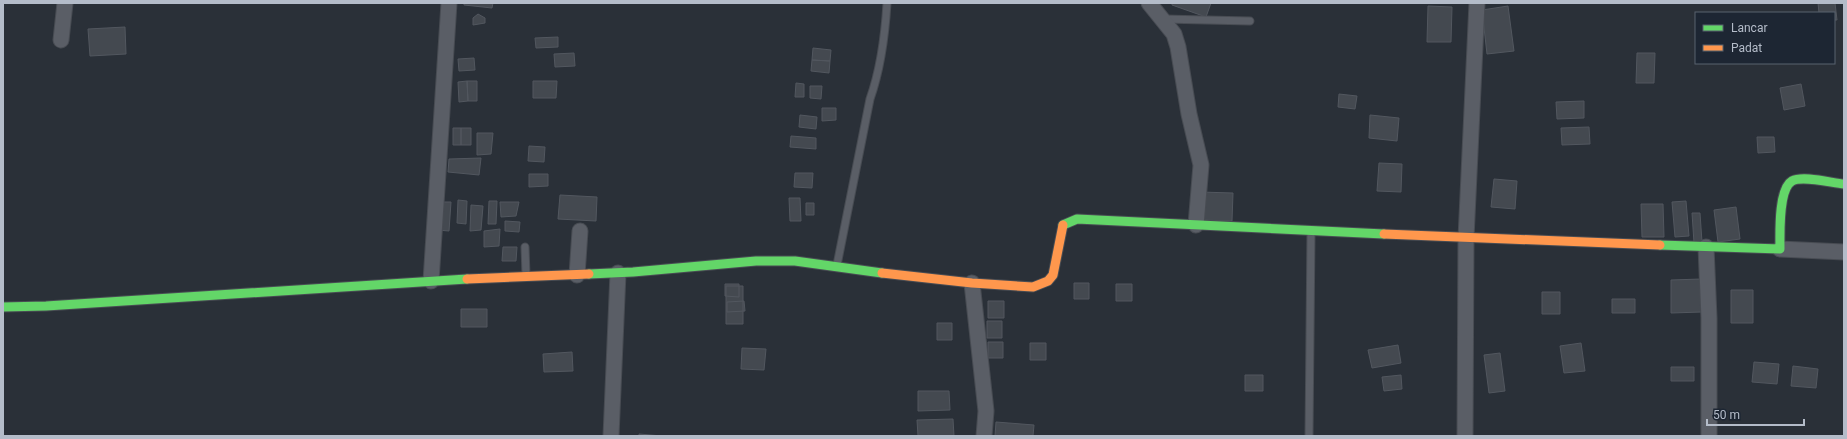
<svg xmlns="http://www.w3.org/2000/svg" width="1847" height="439" viewBox="0 0 1847 439" font-family="Roboto,sans-serif">
<style>
.building{fill:#444950;stroke:#52575f}
.lines{fill:none;stroke-linecap:round;stroke-linejoin:round}
.lane-casing{stroke:#484c53;stroke-width:9}
.street-casing{stroke:#484c53;stroke-width:17}
.fast-casing{stroke:#484c53;stroke-width:11}
.slow-casing{stroke:#484c53;stroke-width:11}
.lane{stroke:#5a5e66;stroke-width:7}
.street{stroke:#5a5e66;stroke-width:15}
.fast{stroke:#63d668;stroke-width:9}
.slow{stroke:#ff974d;stroke-width:9}
</style>
<rect width="100%" height="100%" fill="#2a3038"/>
<path class="building" d="M464,3H493L492,8L464,5Z
M1172,3H1211L1206,17L1172,5Z
M1818,3H1835L1837,20H1834V13H1819Z
M1428,6L1452,7L1451,42H1427Z
M1508,6L1514,51L1487,54L1482,10Z
M478,14L485,18V23L473,25V18Z
M125,27L126,54L90,56L88,29Z
M558,37V47L536,48L535,38Z
M813,48L831,50L830,61L812,60Z
M574,53L575,66L555,67L554,54Z
M1637,53H1655L1654,83H1636Z
M474,58L475,70L459,71L458,59Z
M812,60L830,61L829,73L811,71Z
M467,81L468,101L459,102L458,82Z
M467,81H477V101H468Z
M533,81H557L556,98H533Z
M796,83L804,84V97H795Z
M1801,84L1805,106L1784,110L1780,88Z
M810,86H822L821,99L810,98Z
M1339,94L1357,96L1355,109L1338,107Z
M1584,101V118L1557,119L1556,102Z
M822,108H836V120L822,121Z
M800,115L817,117L816,129L799,127Z
M1370,115L1399,118L1397,141L1369,138Z
M1589,127L1590,144L1562,145L1561,128Z
M453,128H461V145H453Z
M461,128H471V145H461Z
M477,133H493L491,154L477,155Z
M791,136L816,138V149L790,147Z
M1757,137H1774L1775,152L1758,153Z
M529,146L545,147L544,162L528,161Z
M481,158L479,175L448,172L449,159Z
M1379,163L1402,164L1401,192L1377,191Z
M795,173H813L812,188L794,187Z
M529,174H548V186L529,187Z
M1494,179L1517,181L1515,209L1491,207Z
M1200,192L1233,193L1232,221L1199,220Z
M560,195L597,197L596,221L558,219Z
M789,198H800L801,221H790Z
M458,200L467,201L466,224L457,223Z
M489,201H497L496,224H488Z
M1686,201L1689,236L1675,237L1672,202Z
M439,202H451L449,231L437,230Z
M500,202H519L516,216L501,217Z
M806,203H814V215H806Z
M1641,204H1663L1664,237H1642Z
M471,205L483,206L481,230L470,231Z
M1736,207L1740,239L1718,242L1714,210Z
M1692,213H1700L1702,242L1694,243Z
M505,221L520,222L519,232L505,231Z
M500,229L499,246L484,247V231Z
M503,247H517L516,261H502Z
M1701,279L1702,312L1671,313V280Z
M1074,283H1089V299H1074Z
M725,284H739V297L725,296Z
M1116,284H1132V301H1116Z
M726,286H743V324H726Z
M1731,290H1753V323H1731Z
M1542,292H1560V314H1542Z
M1612,299H1635V313H1612Z
M744,301L745,311L727,312V302Z
M988,301H1004V318H988Z
M461,309H487V327H461Z
M987,321H1002V338H987Z
M937,323H952V340H937Z
M988,342H1003V358H988Z
M1030,343H1046V360H1030Z
M1581,343L1585,371L1564,373L1560,346Z
M1398,345L1401,363L1372,368L1368,350Z
M742,348L766,349L764,370L741,369Z
M572,352L573,371L544,372L543,354Z
M1500,353L1505,391L1489,393L1484,355Z
M1754,362L1779,364L1777,384L1752,382Z
M1793,366L1818,369L1816,388L1791,386Z
M1671,367H1694V381H1671Z
M1245,375H1263V391H1245Z
M1401,375L1402,389L1384,391L1382,377Z
M918,391H949L950,410L918,411Z
M953,419L954,436H918L917,420Z
M996,422L1034,425L1033,436H995Z
M639,434L662,436H639Z"/>
<g class="lines">
<defs>
<path id="lane" d="M1163,19L1250,21
M525,247L526,275
M837,265L870,99C881,68 885,36 887,3
M1309,436L1311,232"/>
<path id="street" d="M1149,3L1174,34L1178,47L1189,114L1201,165L1196,225
M61,40L65,3
M1706,247L1709,318V436
M1780,249L1844,252
M577,275L580,231
M431,281L449,3
M972,283L986,411L984,436
M611,436L618,273
M1465,436L1466,238L1477,3"/>
<path id="fast" d="M1063,225L1077,219L1384,234
M1660,245L1780,249C1780,235 1778,189 1792,181C1803,175 1832,183 1844,184
M589,274L633,272L756,261H795L882,273
M3,307L46,306L467,279"/>
<path id="slow" d="M1384,234L1660,245
M882,273L972,283L1033,287L1048,281L1053,275L1063,225
M467,279L589,274"/>
</defs>
<use href="#lane" class="lane-casing"/>
<use href="#street" class="street-casing"/>
<use href="#fast" class="fast-casing"/>
<use href="#slow" class="slow-casing"/>
<use href="#lane" class="lane"/>
<use href="#street" class="street"/>
<use href="#fast" class="fast"/>
<use href="#slow" class="slow"/>
</g>
<rect width="1847" height="439" fill="none" stroke="#b4bcc9" stroke-width="8"/>
<rect x="1695" y="12" width="140" height="52" fill="#1d2633" stroke="#59626f"/>
<rect x="1703" y="25" width="20" height="6" fill="#63d668" stroke="#59626f"/>
<text x="1731" y="32" font-size="12" fill="#b4bcc9">Lancar</text>
<rect x="1703" y="45" width="20" height="6" fill="#ff974d" stroke="#59626f"/>
<text x="1731" y="52" font-size="12" fill="#b4bcc9">Padat</text>
<path d="M1707 419v6h97v-6" fill="none" stroke="#b4bcc9" stroke-width="2"/>
<text x="1713" y="419" font-size="12" fill="#b4bcc9" stroke="#1d2633" stroke-width="3" paint-order="stroke">50 m</text>
</svg>
